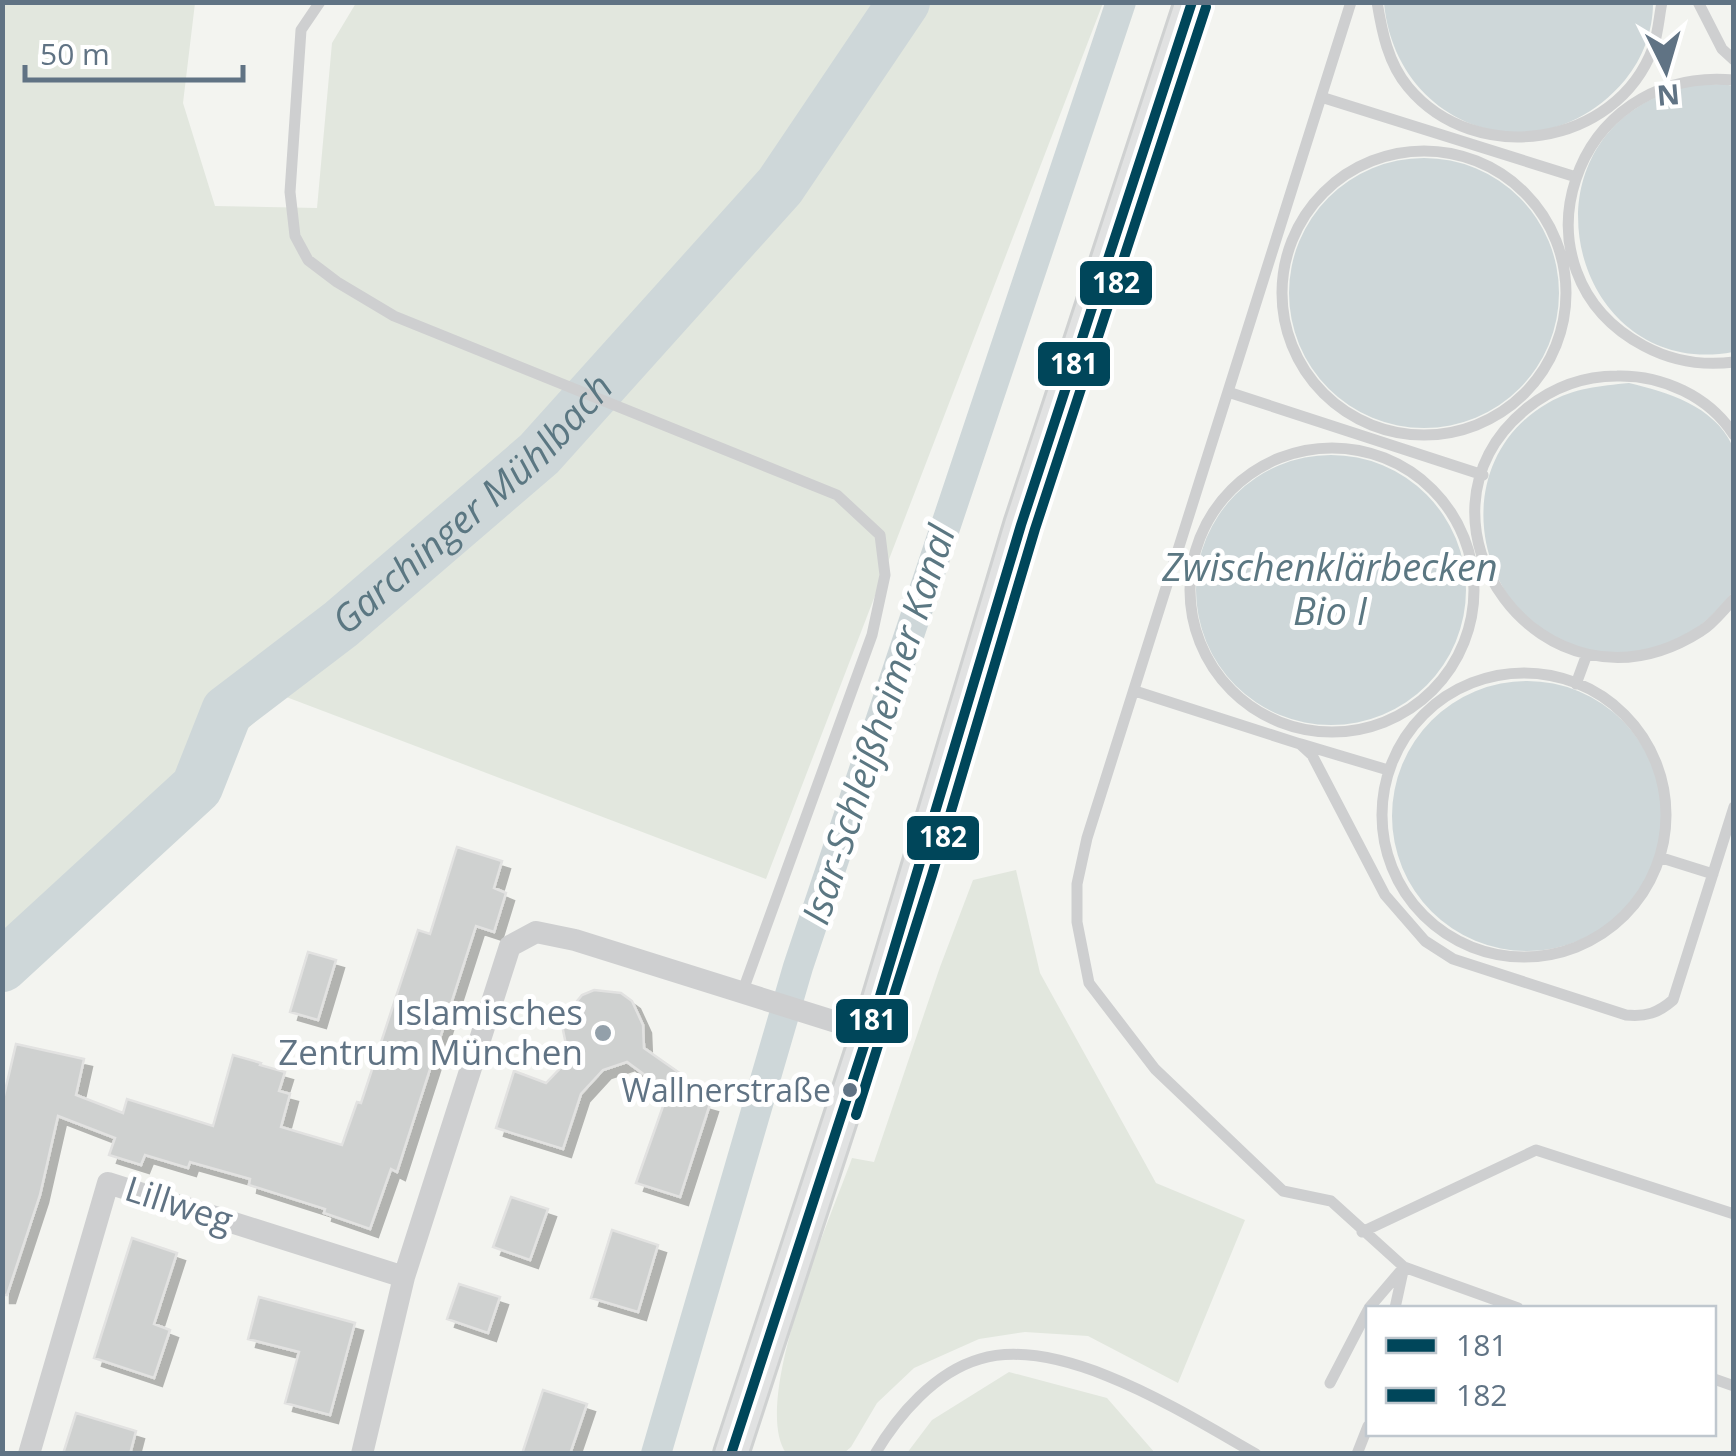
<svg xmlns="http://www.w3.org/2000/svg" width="1736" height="1456" viewBox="0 0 1736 1456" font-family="'Open Sans',sans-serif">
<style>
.green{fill:#e2e7de}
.water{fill:#ced7d9}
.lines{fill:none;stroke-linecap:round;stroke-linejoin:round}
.canal{stroke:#ced7d9;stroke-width:30}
.river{stroke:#ced7d9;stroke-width:52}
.building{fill:#cfd1d0;stroke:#e2e2e1;stroke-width:2.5;filter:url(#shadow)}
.secondary-casing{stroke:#cfd1d1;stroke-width:38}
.lane{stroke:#cecfd0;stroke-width:11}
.street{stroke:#cecfd0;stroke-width:22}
.secondary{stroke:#e1e2e2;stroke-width:32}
.bus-1-casing{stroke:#fff;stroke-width:18}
.bus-2-casing{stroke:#fff;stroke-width:18}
.bus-1{stroke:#00465a;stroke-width:10}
.bus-2{stroke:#00465a;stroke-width:10}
.poi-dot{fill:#93a0aa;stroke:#fff;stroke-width:4}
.bus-dot{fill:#607384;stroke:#fff;stroke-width:4}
.labels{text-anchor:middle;stroke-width:10;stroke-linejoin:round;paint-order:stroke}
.bus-label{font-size:32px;fill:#607384;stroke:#fff;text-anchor:end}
.poi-label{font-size:35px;fill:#607384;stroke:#fff;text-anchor:end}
.street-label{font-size:35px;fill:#607384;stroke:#fff}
.water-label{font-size:38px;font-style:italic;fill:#5b7782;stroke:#fff}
.line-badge{stroke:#fff;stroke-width:4}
.badge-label{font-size:28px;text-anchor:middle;font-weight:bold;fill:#fff}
</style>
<defs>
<filter id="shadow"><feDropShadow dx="8" dy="8" stdDeviation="0" flood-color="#0004"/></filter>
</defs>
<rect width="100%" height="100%" fill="#f3f4f0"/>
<path class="green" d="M3,3H195L183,103L215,206L317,208L332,43L356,3H1103L766,879L281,695L3,977Z
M1016,870L1040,973L1156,1183L1245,1220L1178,1383L1088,1336L1025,1332L979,1339L914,1368L877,1403L851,1447L844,1453H786C750,1401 831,1217 852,1158L874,1162L940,967L973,880Z
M1009,1372L1107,1398L1155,1453H907L932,1420Z"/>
<path class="water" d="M1384,3H1653C1653,31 1643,58 1625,80C1542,179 1396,130 1384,3Z
M1723,84L1733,86V352C1572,382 1510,141 1677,89C1691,84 1708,85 1723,84Z
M1289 293a135 135 0 1 1 270 0a135 135 0 1 1-270 0Z
M1629,383C1667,392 1714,406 1732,445C1736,458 1733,569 1733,592C1695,638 1657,662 1595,651C1474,630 1441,464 1548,403C1574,388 1600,386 1629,383Z
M1196 590a135 135 0 1 1 270 0a135 135 0 1 1-270 0Z
M1392 816a135 135 0 1 1 270 0a135 135 0 1 1-270 0Z"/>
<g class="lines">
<path class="canal" d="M656,1454L798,967L1121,2"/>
<path class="river" id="s1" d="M2,966L197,787L227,711L341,624L539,454L780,186L904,2"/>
</g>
<path class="building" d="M457,847L502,861L494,888L506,893L494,932L476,926L397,1172L391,1169L370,1229L324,1213L325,1209L249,1185L250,1179L190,1162L188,1168L145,1155L141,1165L109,1155L115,1138L58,1116L40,1195L7,1295H2V1104L16,1044L84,1059L76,1095L123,1113L127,1099L213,1126L233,1055L261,1063L260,1065L285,1072L279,1091L290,1094L281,1127L342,1145L357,1102L361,1103L418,930L430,934Z
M308,952L336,960L318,1020L290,1012Z
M594,990L621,993L632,1001L643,1025L644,1048L681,1074L668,1092L627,1062L603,1070L581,1094L563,1149L496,1128L514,1071L546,1083L569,1059L563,1030L565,1016L582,995Z
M668,1092L710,1104L680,1197L636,1183Z
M511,1197L548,1209L530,1260L493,1247Z
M612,1230L658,1245L638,1312L591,1298Z
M132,1238L177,1253L154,1324L170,1330L154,1378L94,1358Z
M459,1284L500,1297L488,1333L447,1319Z
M259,1297L355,1323L330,1415L285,1403L299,1352L248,1339Z
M543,1390L587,1404L570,1454H522Z
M76,1413L136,1431L130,1454H63Z"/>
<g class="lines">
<defs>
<path id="secondary" d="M731,1454L877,1006L1021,525L1192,2"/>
</defs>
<use href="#secondary" class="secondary-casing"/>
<path class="lane" d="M320,2L301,30L290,192L295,236L308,260L337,282L394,316L837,495L880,535L885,575L872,635L742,993
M1351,2L1087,838L1077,884V922L1089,983L1155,1069L1283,1191L1331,1201L1404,1267L1518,1308
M1377,2C1382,32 1388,63 1408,87C1475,168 1616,147 1653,48C1658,34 1659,17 1662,2
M1698,2L1722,49L1734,60
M1734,80C1571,65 1505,272 1644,346C1672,361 1703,366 1734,362
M1321,97L1576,177
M1282 293a142 142 0 1 1 284 0a142 142 0 1 1-284 0Z
M1228,392L1483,475
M1734,435C1709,396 1662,375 1617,376C1582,376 1553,387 1526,409C1393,518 1543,732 1701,631C1713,624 1723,610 1734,599
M1190 590a142 142 0 1 1 284 0a142 142 0 1 1-284 0Z
M1382 815a142 142 0 1 1 284 0a142 142 0 1 1-284 0Z
M1576,684L1587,654
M1135,691L1300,744L1312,755L1385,895L1425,941L1453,959L1626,1015C1646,1017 1658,1013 1673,1000L1734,807
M1301,744L1388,770
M1662,858L1713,874
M1362,1232L1536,1150L1734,1214
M1369,1308L1404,1267
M1395,1308L1403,1271
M1714,1379L1734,1386
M1330,1383L1368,1310
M875,1454C898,1415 935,1372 980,1359C1062,1334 1187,1415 1256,1454
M1357,1454L1368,1426"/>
<path class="street" d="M29,1454L108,1183L404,1277
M362,1454L404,1277L510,946L536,932L575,940L868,1032"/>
<use href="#secondary" class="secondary"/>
<defs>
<path id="bus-1" d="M731,1454L877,1006L1021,525L1192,2"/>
<path id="bus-2" d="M856,1115L932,875L1035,529L1206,7"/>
</defs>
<use href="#bus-1" class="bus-1-casing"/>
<use href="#bus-2" class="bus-2-casing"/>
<use href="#bus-1" class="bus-1"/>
<use href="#bus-2" class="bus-2"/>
</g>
<circle class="poi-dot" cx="603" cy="1033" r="10"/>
<circle class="bus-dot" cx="850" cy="1090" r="9"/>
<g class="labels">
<g class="bus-label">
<text x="831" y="1102">Wallnerstraße</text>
</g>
<g class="poi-label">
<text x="583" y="1025">Islamisches<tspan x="583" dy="40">Zentrum München</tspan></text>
</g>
<g class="street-label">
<text transform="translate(179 1205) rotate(18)" y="12">Lillweg</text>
</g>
<g class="water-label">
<text dy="13" stroke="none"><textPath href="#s1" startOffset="668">Garchinger Mühlbach</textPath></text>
<text x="1330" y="581">Zwischenklärbecken<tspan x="1330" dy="44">Bio I</tspan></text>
<text transform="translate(879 725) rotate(-72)" y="13">Isar-Schleißheimer Kanal</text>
</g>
</g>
<g class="line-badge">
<rect x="1078" y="259" width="76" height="48" rx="10" fill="#00465a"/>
<rect x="1036" y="340" width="76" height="48" rx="10" fill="#00465a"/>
<rect x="905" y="814" width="76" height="48" rx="10" fill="#00465a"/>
<rect x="834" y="997" width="76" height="48" rx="10" fill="#00465a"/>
</g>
<g class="badge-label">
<text x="1116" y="293">182</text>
<text x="1074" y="374">181</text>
<text x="943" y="847">182</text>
<text x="872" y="1030">181</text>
</g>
<rect width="1736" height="1456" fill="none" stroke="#607384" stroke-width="10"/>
<rect x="1366" y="1306" width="350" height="130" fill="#ffffff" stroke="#bfc7ce" stroke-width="2.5"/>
<rect x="1386" y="1338" width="50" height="15" fill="#00465a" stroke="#bfc7ce" stroke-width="2.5"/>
<text x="1456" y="1356" font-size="30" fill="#607384">181</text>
<rect x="1386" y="1388" width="50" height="15" fill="#00465a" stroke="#bfc7ce" stroke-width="2.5"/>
<text x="1456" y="1406" font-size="30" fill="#607384">182</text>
<g transform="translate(1666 70) rotate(175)" stroke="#ffffff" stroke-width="8" paint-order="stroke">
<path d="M0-8L18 38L0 25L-18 38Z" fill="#607384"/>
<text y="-15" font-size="28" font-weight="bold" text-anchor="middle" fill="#607384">N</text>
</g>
<path d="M25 65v15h218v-15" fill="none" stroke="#607384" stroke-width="5"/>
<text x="40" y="65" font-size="30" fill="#607384" stroke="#ffffff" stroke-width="8" paint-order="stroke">50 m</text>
</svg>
